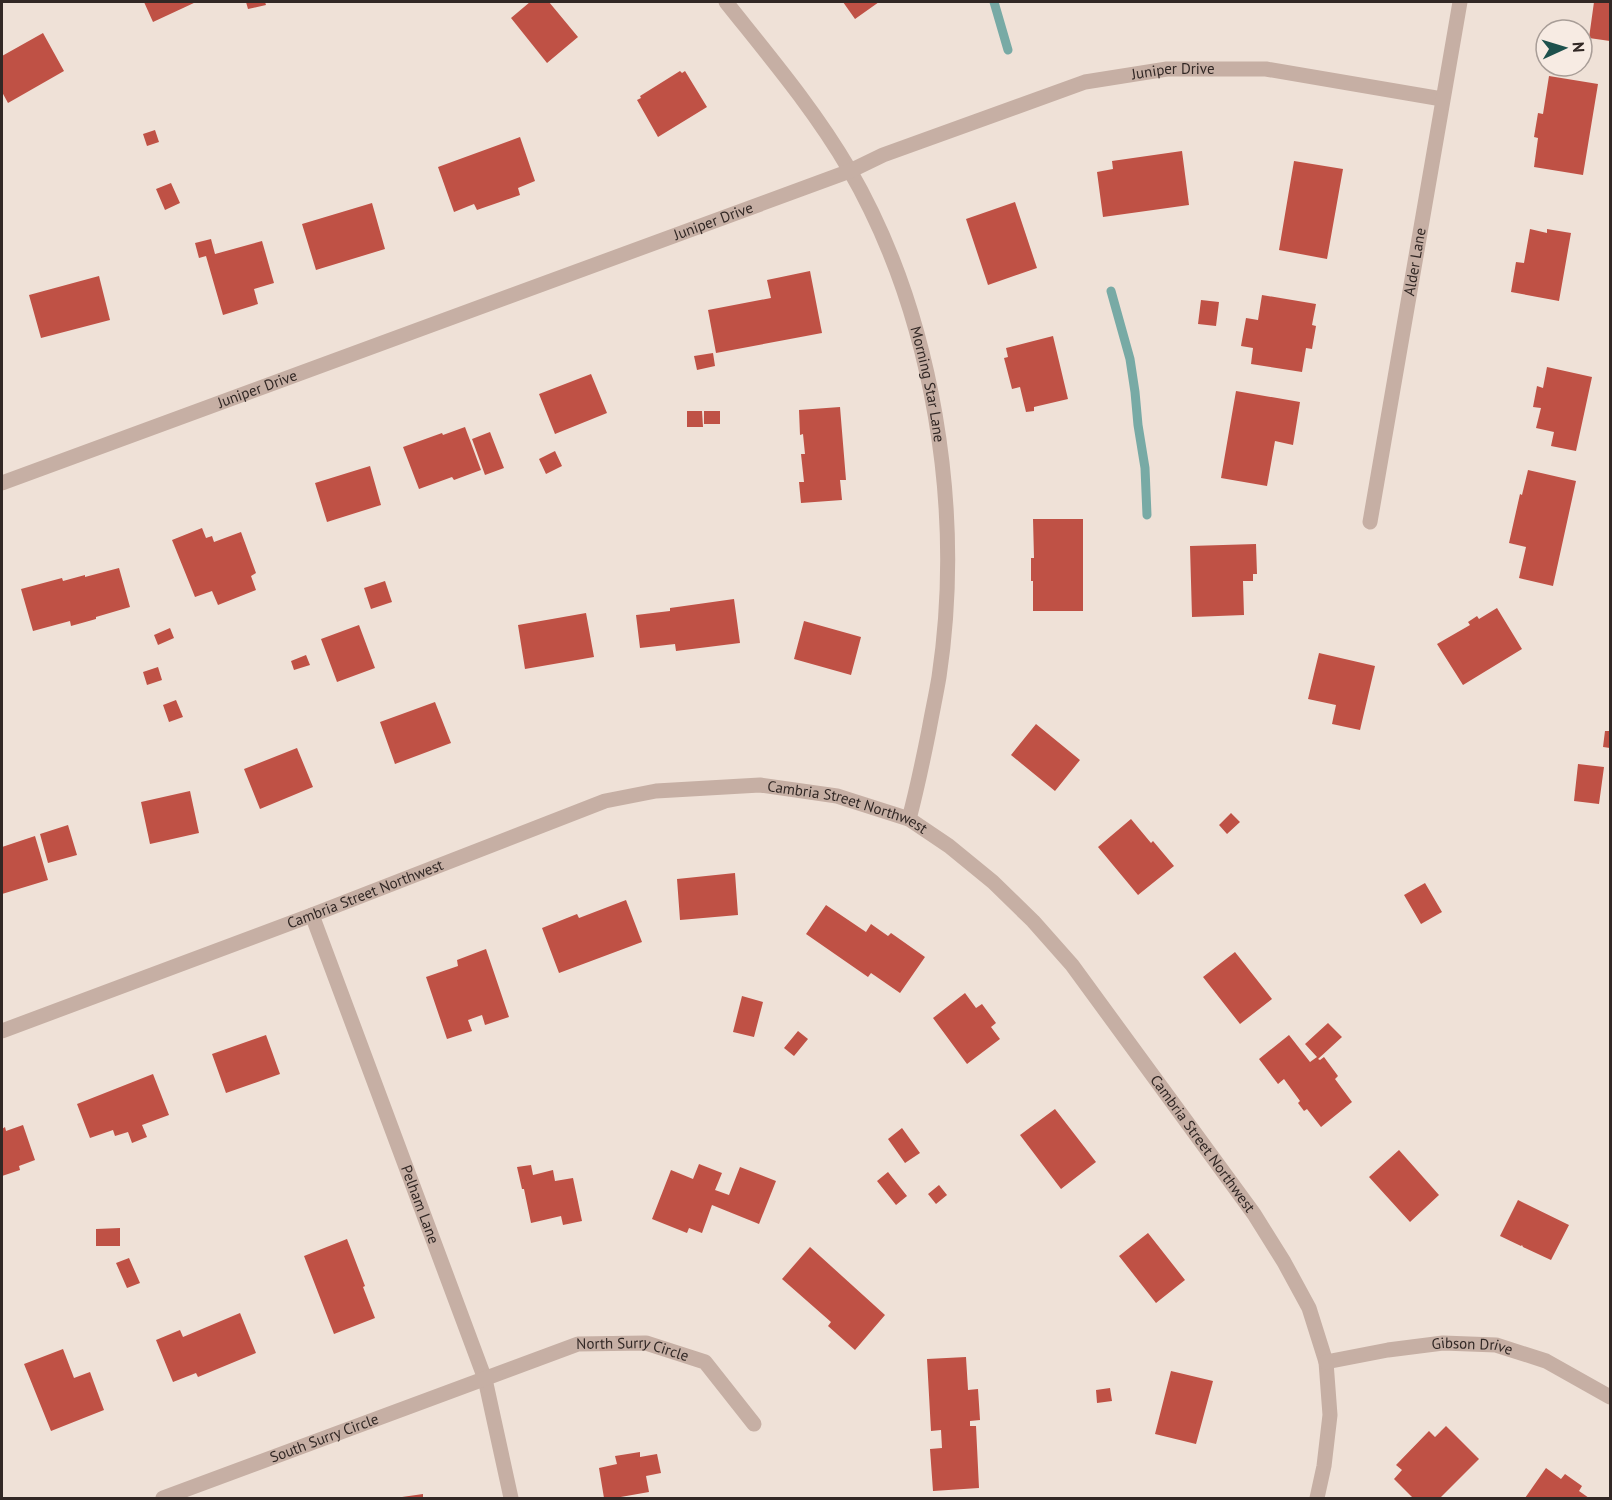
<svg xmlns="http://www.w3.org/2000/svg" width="1612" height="1500" viewBox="0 0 1612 1500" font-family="'PT Sans',sans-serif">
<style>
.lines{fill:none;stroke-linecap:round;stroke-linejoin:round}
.stream{stroke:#78aaa5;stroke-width:9}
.building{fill:#bf5145}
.street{stroke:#c6afa4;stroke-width:15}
.labels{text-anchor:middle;stroke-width:6;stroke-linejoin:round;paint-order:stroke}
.street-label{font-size:15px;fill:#322825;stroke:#f7ebe3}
</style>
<rect width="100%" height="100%" fill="#efe1d7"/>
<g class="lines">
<path class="stream" d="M994,2L1008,50
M1111,291L1130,359L1135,392L1138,425L1145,468L1147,515"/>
</g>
<path class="building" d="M144,2H196L153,22Z
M246,2H265L266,5L248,9Z
M530,2H549L578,37L547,63L511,18Z
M843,2H879L855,19Z
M1594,2H1610V41L1589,38Z
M43,33L64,71L8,103L2,92V56Z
M680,71L682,73L685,71L707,107L658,137L637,100L641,98L640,96Z
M1549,76L1598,84L1583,175L1534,167L1538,138L1534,137L1538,113L1543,114Z
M155,130L159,142L147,146L143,134Z
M520,137L535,181L518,188L520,195L477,210L474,204L454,212L438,167Z
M1182,151L1189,205L1103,217L1097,172L1113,169L1112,161Z
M1294,161L1343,169L1327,259L1279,250Z
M171,183L180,203L165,210L156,189Z
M1015,202L1037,268L988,285L966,219Z
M372,203L385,249L316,270L302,224Z
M1530,229L1547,233V229L1571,233L1559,301L1511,292L1516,262L1524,263Z
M211,239L215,254L262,241L274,283L254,289L258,304L223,315L206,256L199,258L195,243Z
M810,271L822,333L716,353L708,310L771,298L767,280Z
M99,276L110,320L41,338L29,295Z
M1262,295L1316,304L1312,325L1316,326L1312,349L1306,348L1302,372L1251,364L1253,348L1241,346L1246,318L1258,320Z
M1201,300L1219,302L1216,326L1198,324Z
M1053,336L1068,399L1034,407V411L1026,412L1020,387L1012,389L1004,358L1008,357L1006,348Z
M713,353L715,366L697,370L694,356Z
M1547,367L1592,377L1576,451L1551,446L1554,432L1536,428L1541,408L1533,407L1537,386L1543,388Z
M591,374L607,413L555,434L539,394Z
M1236,391L1300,402L1293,445L1275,441L1267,486L1221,478Z
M840,407L846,480H840L842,500L801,503L799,482H804L801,454H805L803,434L800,435L799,410Z
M687,411H702L703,427H687Z
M704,411H720V424H704Z
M465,427L481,470L454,480L452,477L419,489L403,447L442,433L443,435Z
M490,432L504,468L485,475L472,439Z
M555,451L562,466L546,474L539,459Z
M370,466L381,505L327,522L315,483Z
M1528,470L1576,481L1553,586L1519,578L1526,547L1509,543L1520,494L1522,495Z
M1033,519H1083V611H1033V581H1031V558H1034Z
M202,528L206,538L212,536L214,542L241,532L256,573L251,576L256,590L218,605L212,591L195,597L172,540Z
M1256,544L1257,574H1253V581H1243L1244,615L1192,617L1190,546Z
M119,568L130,607L96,617V619L71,626L70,621L33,631L21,589L62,578L63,581L85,575V577Z
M385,581L392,602L371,609L364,588Z
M734,599L740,643L676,651L675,644L640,648L636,615L670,611V608Z
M1497,608L1522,649L1463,685L1437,644L1470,625L1468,622L1477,616L1479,619Z
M586,613L594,657L525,669L518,625Z
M804,621L861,637L851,675L794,659Z
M359,625L375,668L337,682L321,639Z
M170,628L174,638L158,645L154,635Z
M1319,653L1375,666L1360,730L1332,724L1336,705L1308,699Z
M306,655L310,665L294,670L291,661Z
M158,667L162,680L147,685L143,672Z
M176,700L183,717L169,722L163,705Z
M435,702L451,743L395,764L380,722Z
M1036,724L1080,760L1055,791L1011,755Z
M1605,731H1610V748L1603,747Z
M297,748L313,787L260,809L244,769Z
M1578,764L1604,767L1599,804L1574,801Z
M190,791L199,833L150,844L141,802Z
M1231,813L1240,822L1227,834L1219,825Z
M1131,819L1151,843L1153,841L1174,866L1138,895L1098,847Z
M68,825L77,855L48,863L40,834Z
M35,836L48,880L2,894V847Z
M735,873L738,915L680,920L677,879Z
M1425,883L1442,912L1421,924L1404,895Z
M626,900L642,942L559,973L542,928L577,914L579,918Z
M826,905L866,932L871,924L888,936L891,933L925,957L900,993L871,973L868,977L806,934Z
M486,949L509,1017L485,1025L482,1015L468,1020L472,1031L447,1039L426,977L458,966L457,960Z
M1235,952L1272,999L1240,1024L1203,977Z
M965,993L976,1008L982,1004L996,1023L991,1027L1000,1039L967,1064L933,1018Z
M742,996L763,1002L754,1037L733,1032Z
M1328,1023L1342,1037L1318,1059L1320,1060L1324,1057L1338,1076L1335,1079L1352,1102L1321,1127L1307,1109L1304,1111L1298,1103L1300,1101L1284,1079L1278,1084L1259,1059L1289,1035L1310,1062L1317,1057L1305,1044Z
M798,1031L808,1039L794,1056L784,1048Z
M266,1035L280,1074L226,1093L212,1054Z
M153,1074L169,1115L142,1125L147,1137L132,1143L128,1132L115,1136L113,1130L90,1138L77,1104Z
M1055,1109L1096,1162L1061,1189L1020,1135Z
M23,1125L35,1160L19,1166L20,1170L2,1176V1129L5,1127L6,1131Z
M902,1128L920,1153L905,1163L888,1139Z
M1399,1150L1439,1195L1410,1222L1369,1177Z
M699,1164L722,1173L715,1190L729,1195L740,1167L776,1181L759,1224L712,1205L702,1233L689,1228L687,1233L652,1219L671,1170L693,1179Z
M531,1165L533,1175L553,1170L555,1181L573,1178L582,1221L563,1225L561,1216L531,1223L524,1189H522L517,1167Z
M888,1172L907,1196L896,1205L877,1181Z
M939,1185L947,1195L936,1204L928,1194Z
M1518,1200L1569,1225L1551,1260L1523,1247L1522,1245L1521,1246L1500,1236Z
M120,1228V1246H96V1229Z
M1148,1233L1185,1280L1156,1303L1119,1256Z
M347,1239L365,1286L363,1287L375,1318L334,1334L304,1256Z
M810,1247L885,1315L855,1350L828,1326L831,1322L782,1279Z
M129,1258L140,1283L127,1288L116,1263Z
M240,1313L256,1353L198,1377L196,1373L173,1382L156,1340L180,1330L183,1337Z
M63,1349L74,1378L90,1372L104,1410L51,1431L24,1364Z
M966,1357L968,1390L978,1389L980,1420L970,1421V1426H976L979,1488L933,1491L930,1449L942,1448L941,1430L931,1431L927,1359Z
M1171,1371L1213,1381L1196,1444L1155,1434Z
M1110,1388L1112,1401L1097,1403L1096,1390Z
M1446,1426L1479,1459L1440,1498H1413L1394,1479L1402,1470L1396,1465L1429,1431L1435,1437Z
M640,1452V1457L657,1454L661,1473L646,1476L649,1492L615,1498H604L599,1468L617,1464L615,1456Z
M1546,1468L1561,1479L1565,1474L1582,1486L1579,1491L1589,1498H1525Z
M423,1494V1498H402V1497Z"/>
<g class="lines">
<g class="street">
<path id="s1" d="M726,2C769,56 814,109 849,169C934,316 964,510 939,677C936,695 932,713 929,730C923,760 917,789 909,819"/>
<path id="s2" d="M2,483L850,171L883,155L1085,82L1167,69H1266L1442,99"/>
<path id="s3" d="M1370,522L1460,2"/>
<path id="s4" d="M312,915L485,1379L511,1498"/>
<path id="s5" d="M2,1031L312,915L605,801L656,791L760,785L837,796L909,819L949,846L993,882L1033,921L1072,965L1254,1214L1284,1262L1309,1308L1326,1362L1330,1415L1324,1466L1317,1498"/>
<path id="s6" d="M1326,1362L1388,1350L1443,1343L1496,1345L1546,1361L1610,1397"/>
<path id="s7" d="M163,1498L578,1344L646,1343L705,1362L754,1424"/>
</g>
</g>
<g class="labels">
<g class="street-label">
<text dy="5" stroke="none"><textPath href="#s2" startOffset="1244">Juniper Drive</textPath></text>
<text dy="5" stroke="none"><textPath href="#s2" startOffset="758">Juniper Drive</textPath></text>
<text dy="5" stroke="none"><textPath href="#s3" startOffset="264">Alder Lane</textPath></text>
<text dy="5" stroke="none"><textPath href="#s1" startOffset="438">Morning Star Lane</textPath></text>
<text dy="5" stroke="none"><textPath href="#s2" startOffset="272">Juniper Drive</textPath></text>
<text dy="5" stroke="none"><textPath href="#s5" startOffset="892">Cambria Street Northwest</textPath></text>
<text dy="5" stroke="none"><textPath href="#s5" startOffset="388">Cambria Street Northwest</textPath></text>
<text dy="5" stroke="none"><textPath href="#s5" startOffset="1396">Cambria Street Northwest</textPath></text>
<text dy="5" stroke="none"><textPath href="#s4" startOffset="309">Pelham Lane</textPath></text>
<text dy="5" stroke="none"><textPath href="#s6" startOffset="148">Gibson Drive</textPath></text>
<text dy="5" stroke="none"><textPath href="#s7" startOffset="498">North Surry Circle</textPath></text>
<text dy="5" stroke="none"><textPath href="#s7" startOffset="172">South Surry Circle</textPath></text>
</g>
</g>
<rect width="1612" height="1500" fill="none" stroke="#322825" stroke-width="6"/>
<g transform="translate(1564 48) rotate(86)"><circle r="28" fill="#f7ebe3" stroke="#a89d97" stroke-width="1.5"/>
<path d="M0-4.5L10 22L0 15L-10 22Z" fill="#1e514d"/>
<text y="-9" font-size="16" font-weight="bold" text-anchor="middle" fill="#322825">N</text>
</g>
</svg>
